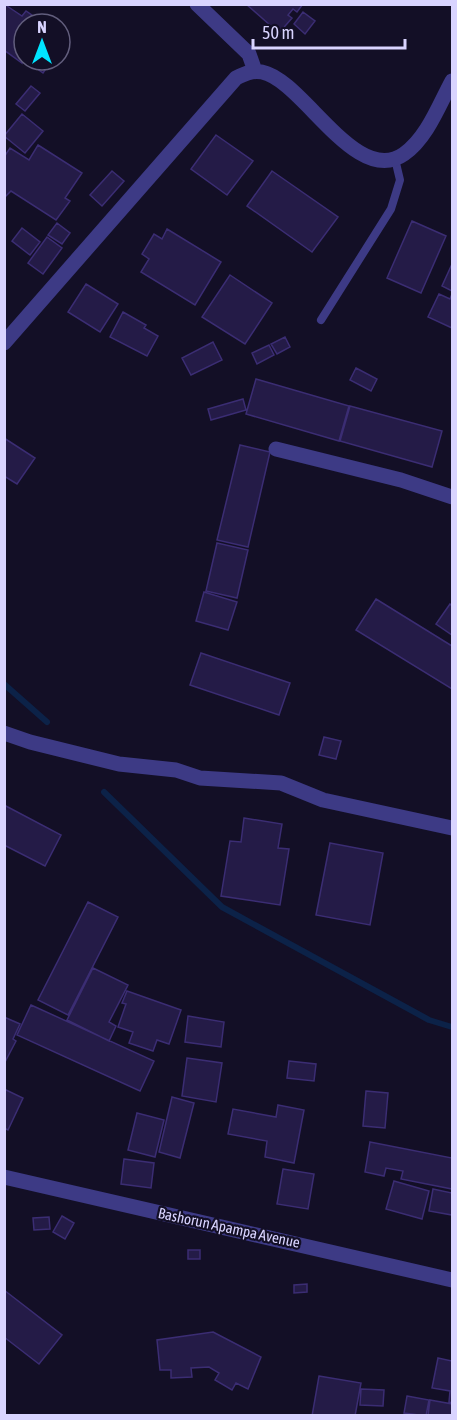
<svg xmlns="http://www.w3.org/2000/svg" width="457" height="1420" viewBox="0 0 457 1420" font-family="'Asap Condensed',sans-serif">
<style>
.lines{fill:none;stroke-linecap:round;stroke-linejoin:round}
.stream{stroke:#0c2248;stroke-width:6}
.building{fill:#241b47;stroke:#3b2d73;stroke-width:1.5}
.lane{stroke:#3d3a85;stroke-width:8}
.street{stroke:#3d3a85;stroke-width:15}
.labels{text-anchor:middle;stroke-width:4.5;stroke-linejoin:round;paint-order:stroke}
.street-label{font-size:15px;fill:#d9d4ff;stroke:#130f26}
</style>
<rect width="100%" height="100%" fill="#130f26"/>
<g class="lines">
<path class="stream" d="M4,684L47,722
M104,792L222,907L429,1020L452,1027"/>
</g>
<path class="building" d="M4,4L22,16L26,11L45,24H24L22,63L4,50Z
M246,4H303L297,12L293,9L288,15L292,18L279,33Z
M303,12L315,21L305,34L294,24Z
M25,60H52L43,73Z
M31,86L40,93L25,111L16,104Z
M22,114L43,131L25,153L4,136Z
M216,135L253,161L227,195L191,169Z
M38,145L82,173L65,198L70,201L56,220L11,191L4,198V157L10,148L29,160Z
M112,171L124,181L102,206L90,195Z
M272,171L338,217L312,252L247,206Z
M412,221L446,236L421,293L387,278Z
M57,223L70,233L62,244L48,235Z
M22,228L40,242L30,255L12,241Z
M167,229L221,262L195,305L141,272L149,259L142,254L154,234L162,239Z
M47,237L62,248L43,274L28,263Z
M452,264V291L442,286Z
M230,275L272,303L245,344L202,317Z
M86,284L118,304L100,332L68,312Z
M439,294L450,299L452,294V328L428,317Z
M123,312L146,325L144,328L158,336L147,356L110,337Z
M285,337L290,347L277,354L271,344Z
M213,342L222,360L191,375L182,358Z
M269,345L274,355L257,364L252,353Z
M356,368L377,379L371,391L350,380Z
M256,379L349,406L339,441L246,414Z
M243,399L246,410L211,420L208,409Z
M350,406L442,431L432,467L340,441Z
M4,438L35,458L17,484L4,476Z
M240,445L270,452L248,547L217,540Z
M217,543L248,550L237,598L206,591Z
M204,592L237,602L228,630L196,621Z
M376,599L452,646V689L356,630Z
M450,604L452,606V635L436,624Z
M201,653L290,683L279,715L190,685Z
M324,737L341,741L336,759L319,755Z
M4,805L61,835L45,866L4,845Z
M244,818L282,824L278,848L289,849L280,905L221,896L230,841L241,842Z
M330,843L383,853L370,925L316,915Z
M88,902L118,917L68,1015L38,1000Z
M93,968L128,985L109,1022L116,1026L109,1041L67,1020Z
M127,991L181,1010L169,1044L157,1040L153,1051L129,1043L133,1032L118,1027L126,1004L122,1003Z
M31,1005L154,1061L140,1091L17,1035Z
M188,1016L224,1022L221,1047L185,1042Z
M4,1017L20,1024L13,1039L16,1041L4,1064Z
M187,1058L222,1063L216,1102L182,1096Z
M289,1061L316,1064L314,1081L287,1078Z
M4,1089L23,1098L8,1130L4,1128Z
M366,1091L388,1093L385,1128L363,1126Z
M172,1097L194,1103L180,1158L159,1152Z
M278,1105L304,1110L294,1163L265,1157L267,1141L228,1134L233,1109L276,1117Z
M137,1113L164,1120L155,1157L128,1150Z
M370,1142L452,1158V1189L401,1179L403,1171L386,1168L384,1176L365,1172Z
M124,1159L154,1163L151,1188L121,1184Z
M283,1169L314,1174L308,1209L277,1204Z
M394,1181L429,1191L422,1219L386,1209Z
M433,1189L452,1193V1215L429,1211Z
M62,1216L74,1223L65,1239L53,1232Z
M49,1217L50,1229L34,1230L33,1218Z
M188,1250H200V1259H188Z
M307,1284V1292L294,1293V1285Z
M4,1290L62,1335L39,1364L4,1337Z
M213,1332L261,1357L248,1389L236,1383L232,1390L215,1380L219,1373L209,1367L191,1368L192,1377L171,1378V1370H160L157,1340Z
M438,1358L452,1361V1403L449,1402L450,1391L432,1388Z
M319,1376L361,1383L355,1416H312Z
M361,1389L384,1390L383,1406L360,1405Z
M407,1396L429,1400L426,1416L404,1413Z
M430,1400L452,1404V1416H428Z"/>
<g class="lines">
<path class="lane" d="M321,320L391,209L400,180L395,159"/>
<path class="street" d="M197,4L249,54L255,71
M4,343L236,78C244,74 252,70 262,72C303,80 356,188 404,154C427,138 439,105 452,81
M276,449L401,480L452,497
M4,733L30,742L119,764L176,770L200,778L281,783L323,800L452,828
M4,1177L452,1280"/>
</g>
<g class="labels">
<g class="street-label">
<text transform="translate(229 1228) rotate(12)" y="5">Bashorun Apampa Avenue</text>
</g>
</g>
<rect width="457" height="1420" fill="none" stroke="#d9d4ff" stroke-width="12"/>
<g transform="translate(42 42)"><circle r="28" fill="#130f26" stroke="#625e7d" stroke-width="1.5"/>
<path d="M0-4.5L10 22L0 15L-10 22Z" fill="#00e5ff"/>
<text y="-9" font-size="16" font-weight="bold" text-anchor="middle" fill="#d9d4ff">N</text>
</g>
<path d="M253 39v9h152v-9" fill="none" stroke="#d9d4ff" stroke-width="3"/>
<text x="262" y="39" font-size="18" fill="#d9d4ff" stroke="#130f26" stroke-width="4.5" paint-order="stroke">50 m</text>
</svg>
